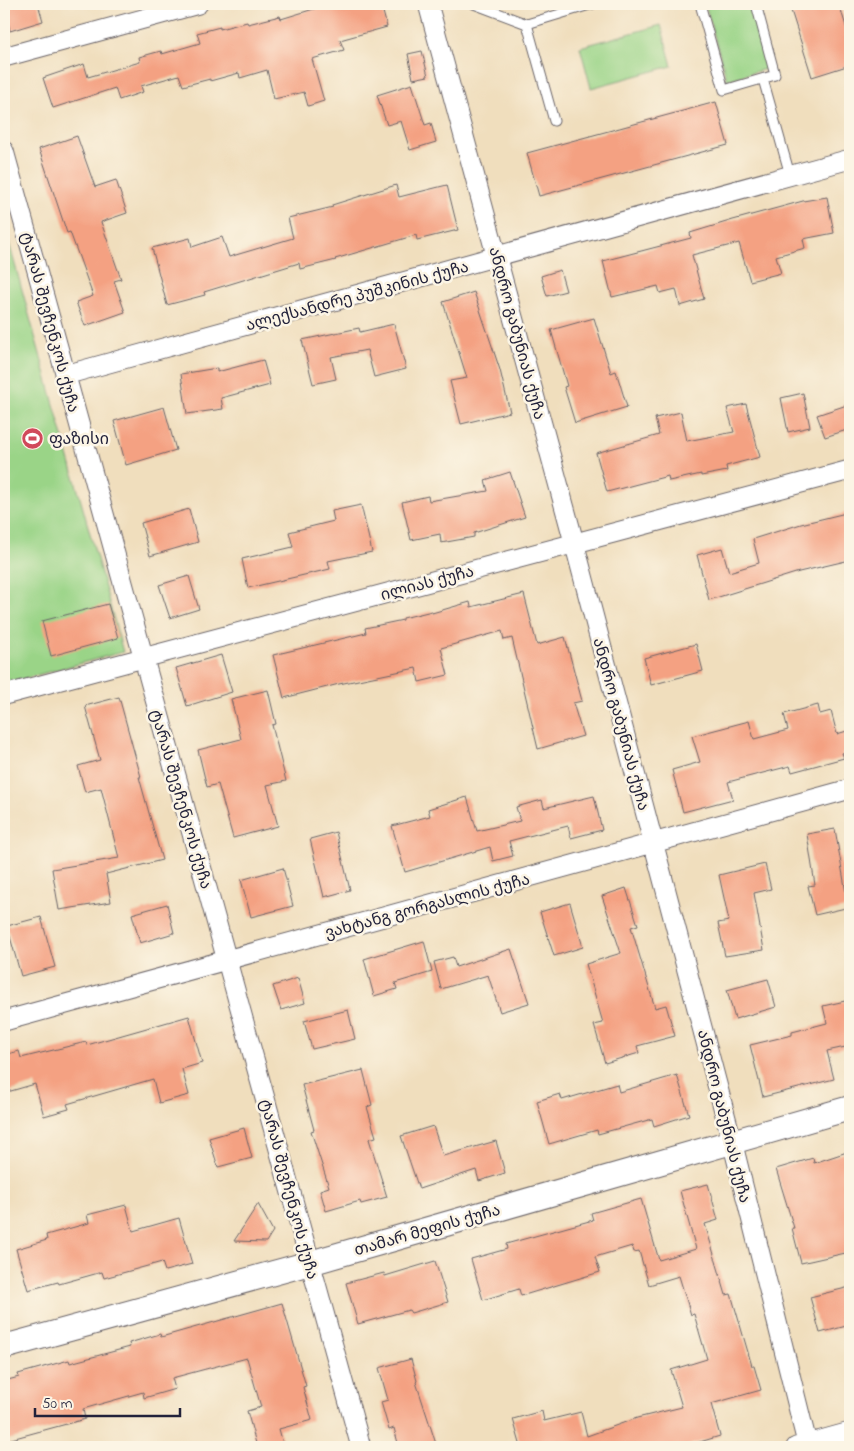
<svg xmlns="http://www.w3.org/2000/svg" width="854" height="1451" viewBox="0 0 854 1451" font-family="'Indie Flower','Noto Sans Georgian',sans-serif">
<style>
.green{fill:#9ad487;stroke:#5e7b61}
.building{fill:#f4a182}
.lines{fill:none;stroke-linecap:round;stroke-linejoin:round}
.service-casing{stroke:#6a6468;stroke-width:11}
.minor-casing{stroke:#6a6468;stroke-width:21}
.tertiary-casing{stroke:#6a6468;stroke-width:26}
.service{stroke:#fff;stroke-width:9}
.minor{stroke:#fff;stroke-width:19}
.tertiary{stroke:#fff;stroke-width:24}
.labels{text-anchor:middle;stroke-width:5;stroke-linejoin:round;paint-order:stroke}
.street-label{font-size:16px;fill:#22223b;stroke:#fcf5e5}
.poi-label{font-size:16px;fill:#22223b;stroke:#fcf5e5;text-anchor:start}
</style>
<rect width="100%" height="100%" fill="#fcf5e5"/>
<filter id="ink" filterUnits="userSpaceOnUse"><feTurbulence type="fractalNoise" baseFrequency=".02" numOctaves="2"/><feDisplacementMap in="SourceGraphic" scale="10" xChannelSelector="R" yChannelSelector="G"/><feConvolveMatrix kernelMatrix="1 2 1 2 8 2 1 2 1" color-interpolation-filters="sRGB"/></filter>
<filter id="wash" filterUnits="userSpaceOnUse"><feTurbulence type="fractalNoise" baseFrequency=".0096" numOctaves="4" result="noise"/><feDisplacementMap in="SourceGraphic" scale="20" xChannelSelector="R" yChannelSelector="G"/><feGaussianBlur stdDeviation="1.12" result="paint"/><feColorMatrix in="noise" values="0 0 0 0 0 0 0 0 0 0 0 0 0 0 0 0 0 1.4 0 .05"/><feComposite in="paint" operator="in"/></filter>
<g filter="url(#wash)">
<rect width="100%" height="100%" fill="#f0debd"/>
<path class="green" d="M705,4H751L769,68L727,80Z
M661,25L672,66L591,88L580,47Z
M4,225L123,652L4,684Z"/>
<g id="blocks">
<path class="building" d="M4,4H38L43,21L10,31Z
M330,4H381L387,27L340,40L344,50L312,59L324,101L308,106L304,92L274,99L267,70L240,78L239,73L210,81V79L183,86L179,75L141,86L143,92L119,100L115,88L53,108L43,78L84,64L88,77L140,62L139,57L161,51L162,54L200,43L197,33L220,27V29L247,22L248,24L280,16L281,19Z
M789,4H839L850,39V65L812,77Z
M422,51L428,76L413,79L408,54Z
M412,84L425,125L431,123L436,142L410,150L401,121L387,125L377,95Z
M716,102L728,145L539,196L527,153Z
M77,136L95,187L116,180L127,213L101,222L121,279L114,281L125,312L85,326L76,302L93,296L70,232L67,233L39,149Z
M396,185L399,197L447,185L458,230L417,240L416,235L335,259L336,260L300,269L299,263L204,292L205,295L167,305L152,248L190,238L192,247L222,237L229,257L293,238L288,218L333,207L332,205Z
M827,197L834,233L803,239L805,248L776,256L781,273L750,281L739,243L692,255L704,299L680,306L676,289L660,293L658,286L612,297L603,261L691,238L690,233L733,220L803,201Z
M560,270L566,291L547,296L541,276Z
M474,292L500,370L510,412L461,424L450,381L467,378L443,302Z
M594,318L611,373L616,371L627,407L575,423L564,387L567,386L551,330Z
M394,324L406,369L374,377L367,350L331,357L336,379L313,384L302,340L359,328L360,332Z
M263,360L270,385L221,398L223,409L187,414L181,374L217,368V372Z
M803,393L810,427L788,432L781,398Z
M746,404L760,457L726,466L727,471L701,476V474L669,481L668,476L607,492L596,453L659,435L655,418L681,412L687,441L734,432L727,408Z
M850,404V429L825,437L817,415Z
M164,407L176,450L126,465L114,421Z
M510,472L525,517L474,533V537L441,543L440,534L411,540L402,502L428,496L429,501L488,491L485,480Z
M361,505L372,552L328,561L330,569L248,588L242,559L293,547L289,532L334,521L332,511Z
M189,509L198,542L150,556L141,523Z
M850,512V560L799,572L709,600L697,555L722,548L729,572L759,563L753,539L801,524Z
M189,576L199,609L170,618L159,585Z
M524,594L537,645L565,637L582,701L573,703L583,736L538,749L512,638L504,640L502,631L441,648L448,675L419,682L416,668L339,684L284,698L273,655L366,633L365,628L403,620V618L432,611V613L470,602L471,607Z
M108,604L118,638L51,656L42,621Z
M696,644L703,671L651,685L644,658Z
M221,655L232,692L187,706L176,668Z
M268,690L276,724L272,725L286,781L267,785L278,826L233,838L218,784L207,787L198,750L241,739L231,699Z
M119,697L141,777H139L162,860L106,874L111,902L59,910L52,869L119,858L101,788L85,792L78,766L100,760L85,706Z
M818,705L820,714L831,711L837,734L850,730V751L842,753L844,758L792,772L790,766L728,782L733,799L683,812L672,770L700,762L692,736L749,721L754,739L788,730L784,714Z
M594,796L602,830L571,838L568,826L509,841L513,856L493,861L490,847L405,872L392,826L430,816L428,809L467,797L477,831L520,821L516,807L542,800L544,808Z
M835,829L846,893L850,892V907L815,915L808,886L815,885L807,834Z
M336,832L350,890L324,897L310,839Z
M765,864L771,889L754,893L764,950L725,956L718,923L729,921L719,875Z
M283,868L293,906L251,917L241,880Z
M626,888L638,925L631,927L655,1008L666,1005L675,1036L637,1046L639,1053L605,1063L594,1025L603,1023L586,964L621,953L602,896Z
M570,903L583,947L554,956L540,912Z
M167,904L174,933L140,943L132,914Z
M41,917L55,967L21,976L7,926Z
M424,941L432,972L395,983L397,989L374,996L364,959Z
M511,949L529,1003L500,1012L488,975L441,989L434,962L453,957L456,967Z
M298,978L305,1003L281,1010L273,986Z
M768,979L776,1007L735,1019L727,990Z
M845,1001L850,1024V1046L827,1051L834,1079L763,1097L750,1045L792,1035V1032L827,1023L823,1006Z
M348,1010L355,1039L312,1049L304,1021Z
M189,1016L202,1063L182,1069L189,1095L159,1103L153,1079L67,1104L69,1109L44,1116L35,1084L4,1093V1055L19,1051L21,1058L86,1042L87,1045Z
M363,1070L372,1105L367,1107L376,1137L369,1139L387,1197L361,1204L360,1201L326,1211L320,1190L329,1187L311,1131L314,1130L302,1085Z
M677,1075L689,1115L654,1126L652,1119L598,1134L597,1130L549,1144L537,1101L560,1094L562,1100L617,1084L619,1092Z
M433,1126L443,1156L496,1141L505,1173L479,1181L476,1170L419,1189L401,1136Z
M244,1128L252,1158L218,1167L209,1138Z
M850,1151V1252L801,1263L792,1228H794L776,1169L813,1158L814,1163Z
M708,1184L718,1220L705,1224L726,1295L731,1294L752,1366H754L761,1390L711,1404L720,1436L683,1447H521L513,1419L542,1411L544,1421L581,1412L587,1436L637,1418L682,1407L671,1370L707,1359L694,1314L691,1315L679,1276L649,1285L639,1251L634,1252L632,1246L595,1257L600,1272L521,1296L519,1289L483,1300L471,1259L507,1249L506,1244L593,1220L591,1213L641,1199L659,1260L696,1249L680,1191Z
M258,1204L273,1231L266,1242L234,1241Z
M126,1205L133,1231L179,1218L192,1264L165,1271L162,1262L104,1278L102,1272L59,1284L58,1282L28,1290L16,1249L47,1240L46,1235L89,1223L87,1215Z
M435,1261L448,1302L411,1313L409,1310L358,1324L346,1283L384,1273L385,1276Z
M850,1287V1325L820,1333L810,1297Z
M282,1303L306,1386L303,1387L312,1420L279,1429L284,1447H257L247,1411L261,1407L247,1358L172,1378L175,1389L144,1398L143,1392L83,1409L85,1419L4,1441V1381L19,1377L18,1374L69,1360L70,1363L130,1347L129,1343L160,1334L161,1337Z
M411,1359L417,1381L416,1382L437,1447H399L394,1428L389,1430L381,1402L388,1400L379,1368Z"/>
</g>
</g>
<g filter="url(#ink)">
<use href="#blocks" fill-opacity="0" stroke="#6a6468" stroke-width="1"/>
<g class="lines">
<defs>
<path id="service" d="M474,4L527,24L593,4
M700,4L724,90L775,75L756,4
M527,24L554,121
M763,79L790,175"/>
<path id="minor" d="M428,4L574,542L732,1141L808,1447
M4,57L198,4
M4,151L361,1447
M65,375L850,159
M4,695L850,470
M4,1021L850,789
M796,1447L850,1432"/>
<path id="tertiary" d="M4,1347L310,1263L850,1108"/>
</defs>
<use href="#service" class="service-casing"/>
<use href="#minor" class="minor-casing"/>
<use href="#tertiary" class="tertiary-casing"/>
<use href="#service" class="service"/>
<use href="#minor" class="minor"/>
<use href="#tertiary" class="tertiary"/>
</g>
</g>
<defs>
<symbol id="stadium-disc" viewBox="-11 -11 22 22"><circle r="9.5" fill="#d1495b" stroke="#fcf5e5"/><path d="M0-5a6.5 5 0 1 0 0 10a6.5 5 0 1 0 0-10ZM-3.5-1.8h7v3.6h-7Z" fill="#fff"/></symbol>
</defs>
<g fill-rule="evenodd">
<use href="#stadium-disc" x="20" y="426" width="25" height="25"/>
</g>
<g class="labels">
<g class="street-label">
<text transform="translate(357 295) rotate(-15)" y="6">ალექსანდრე პუშკინის ქუჩა</text>
<text transform="translate(51 322) rotate(75)" y="6">ტარას შევჩენკოს ქუჩა</text>
<text transform="translate(518 333) rotate(75)" y="6">ანდრო გაბუნიას ქუჩა</text>
<text transform="translate(427 582) rotate(-15)" y="6">ილიას ქუჩა</text>
<text transform="translate(622 724) rotate(75)" y="6">ანდრო გაბუნიას ქუჩა</text>
<text transform="translate(182 799) rotate(74)" y="6">ტარას შევჩენკოს ქუჩა</text>
<text transform="translate(427 905) rotate(-15)" y="6">ვახტანგ გორგასლის ქუჩა</text>
<text transform="translate(725 1116) rotate(76)" y="6">ანდრო გაბუნიას ქუჩა</text>
<text transform="translate(290 1189) rotate(75)" y="6">ტარას შევჩენკოს ქუჩა</text>
<text transform="translate(427 1229) rotate(-16)" y="6">თამარ მეფის ქუჩა</text>
</g>
<g class="poi-label">
<text x="49" y="444">ფაზისი</text>
</g>
</g>
<rect width="854" height="1451" fill="none" stroke="#fcf5e5" stroke-width="20"/>
<path d="M35 1408v8h145v-8" fill="none" stroke="#22223b" stroke-width="2.5"/>
<text x="42" y="1408" font-size="15" fill="#22223b" stroke="#fcf5e5" stroke-width="4" paint-order="stroke">50 m</text>
</svg>
